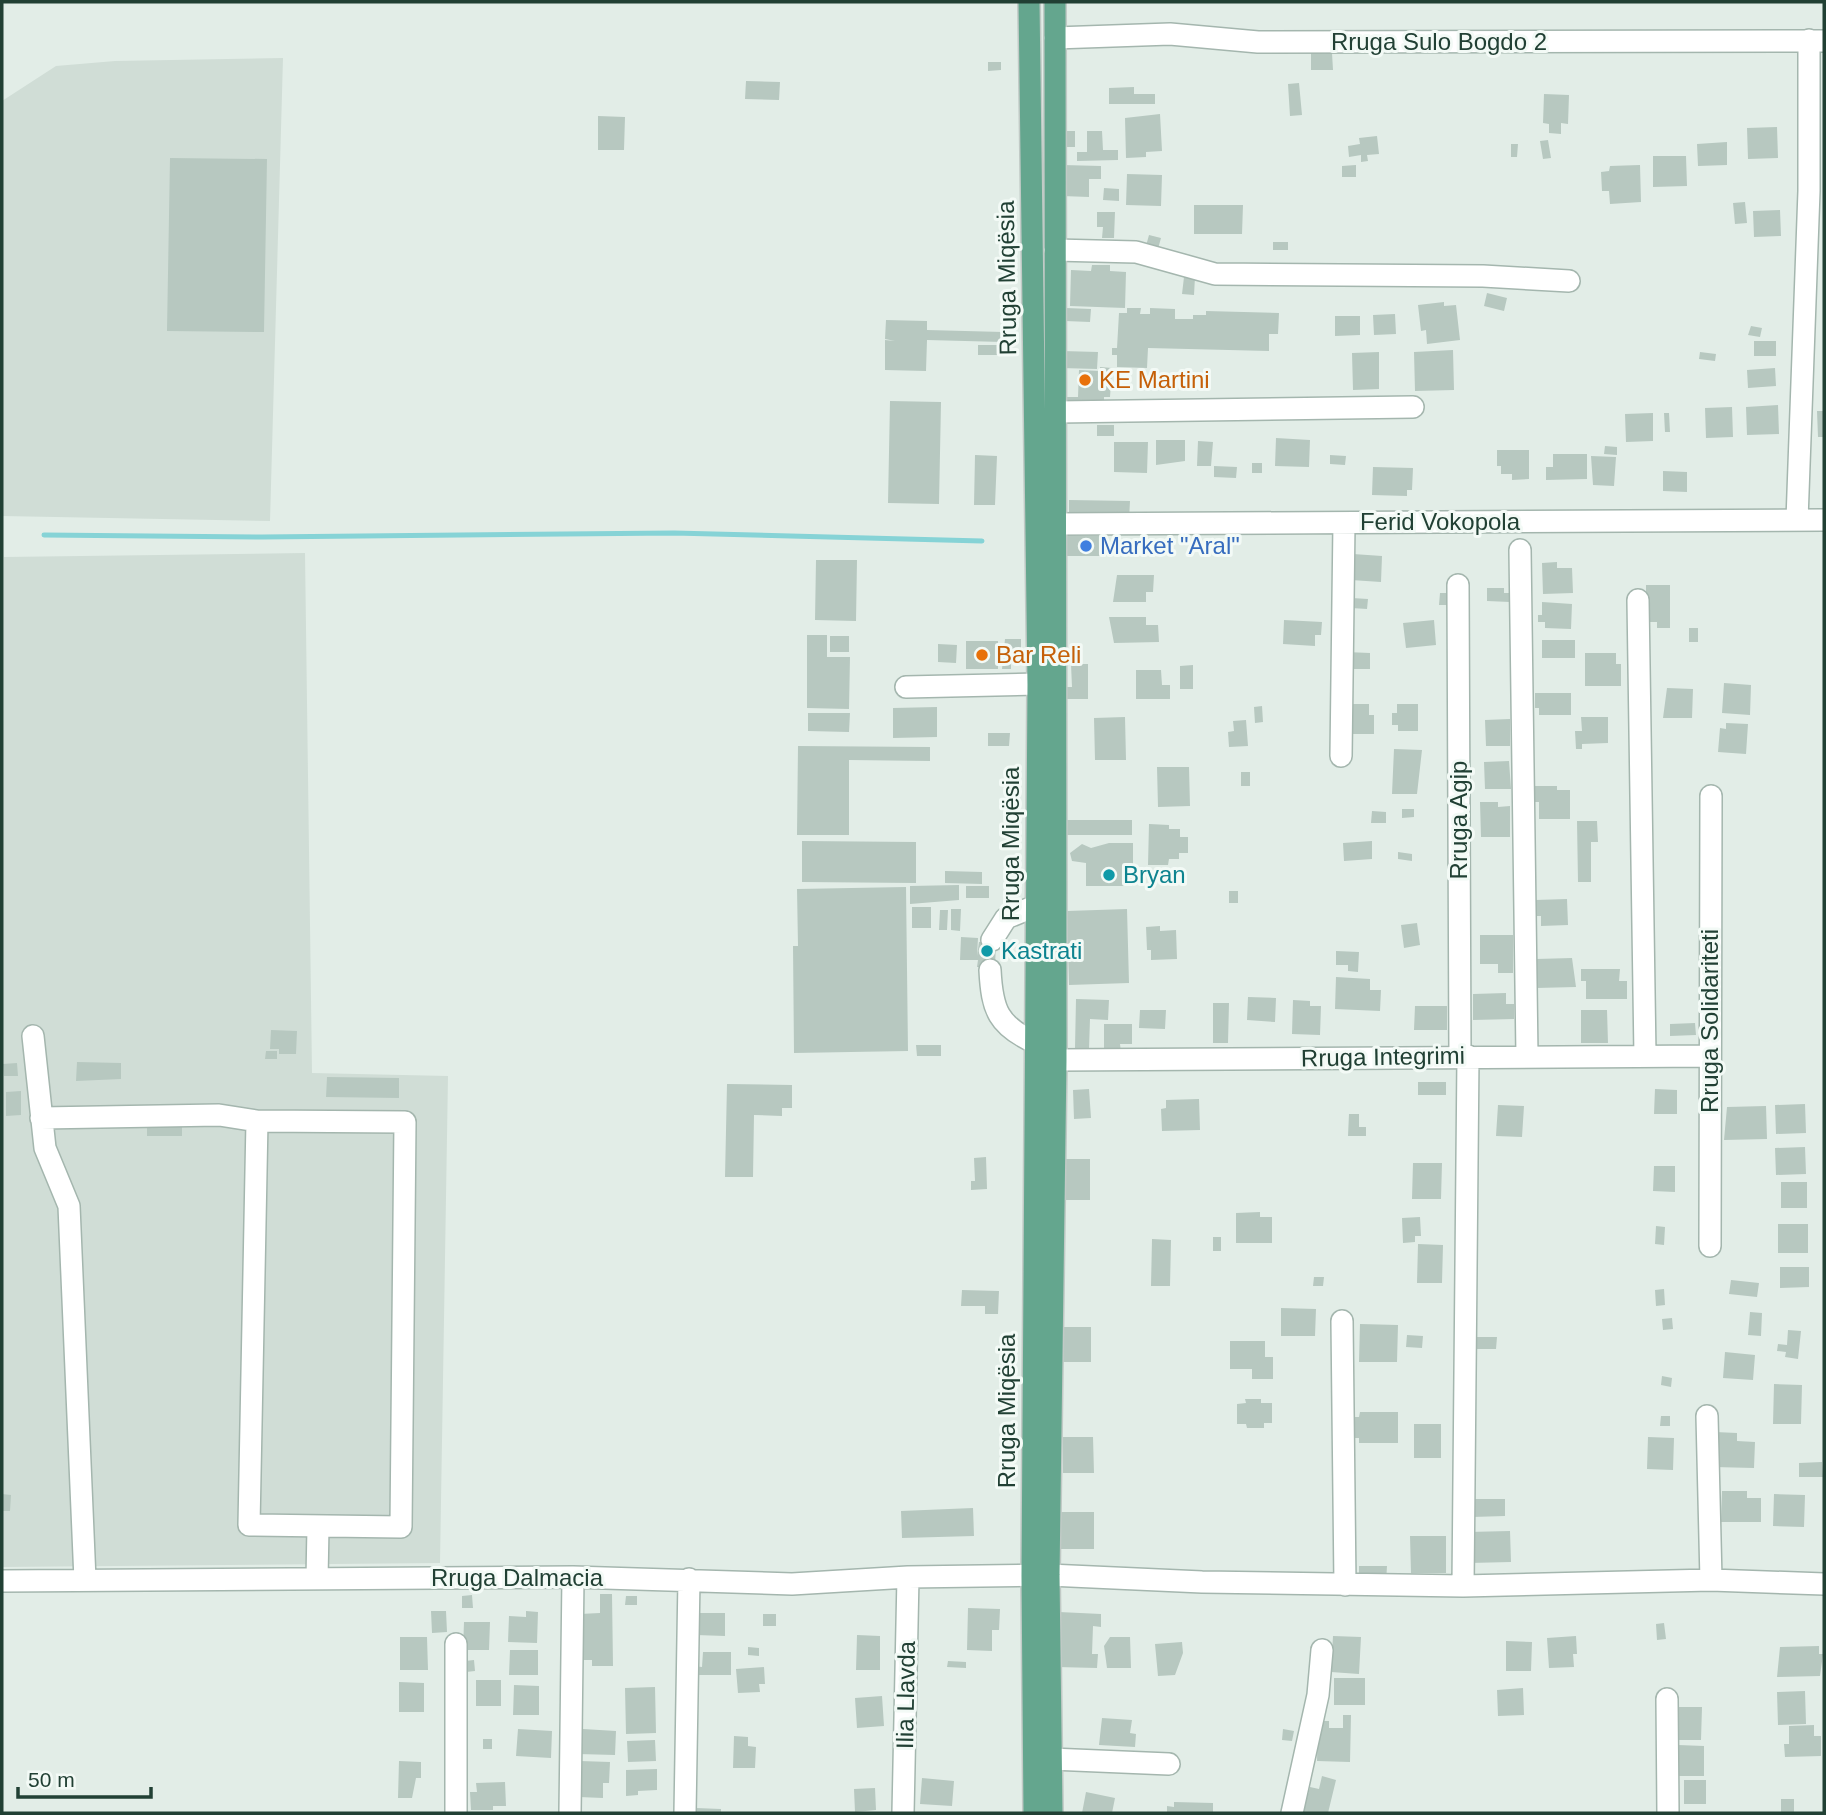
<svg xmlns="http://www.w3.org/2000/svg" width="1826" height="1815" viewBox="0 0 1826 1815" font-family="Helvetica,sans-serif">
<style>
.built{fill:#d0ddd6}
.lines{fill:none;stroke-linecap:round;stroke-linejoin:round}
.stream{stroke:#86d3d6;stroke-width:5}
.building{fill:#b7c8c0}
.minor-casing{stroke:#a4b6ae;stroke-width:24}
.major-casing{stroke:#c1cac6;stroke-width:24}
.minor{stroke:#fff;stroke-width:21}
.major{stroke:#64a68e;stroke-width:21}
.food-dot{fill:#e8710a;stroke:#f3faf6;stroke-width:2.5}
.shop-dot{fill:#3f7fe0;stroke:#f3faf6;stroke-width:2.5}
.culture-dot{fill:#0f9aa8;stroke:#f3faf6;stroke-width:2.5}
.labels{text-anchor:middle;stroke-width:6;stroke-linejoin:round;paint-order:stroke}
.street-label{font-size:24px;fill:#214034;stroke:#f3faf6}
.food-label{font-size:24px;fill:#c56008;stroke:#f3faf6;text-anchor:start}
.shop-label{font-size:24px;fill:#366cbe;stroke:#f3faf6;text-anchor:start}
.culture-label{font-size:24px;fill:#0d838f;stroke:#f3faf6;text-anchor:start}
</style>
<rect width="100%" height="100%" fill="#e2ede7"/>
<path class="built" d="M283,58L270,521L2,516V101L56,66L115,61Z
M305,553L312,1073L448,1076L440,1563L2,1567L4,557Z"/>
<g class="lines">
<path class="stream" d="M44,535L262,537L674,533L982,541"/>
</g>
<path class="building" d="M1311,53H1332L1333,70H1311Z
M988,62H1001V70L988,71Z
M746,81L780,82L779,100L745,99Z
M1299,83L1302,115L1290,116L1288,84Z
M1134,87V94H1155V104H1109V88Z
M1544,94L1569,95L1568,124L1561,123V134L1549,133V124L1543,123Z
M1160,114L1162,151L1146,152V157L1126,158L1125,118Z
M598,116L625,117L624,150H598Z
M1777,127L1778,158L1748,159L1747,128Z
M1065,131H1075V147H1065Z
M1087,131H1102L1103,150H1118V160L1077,161V152H1087Z
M1377,136L1379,154L1367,155L1368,161L1361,162V155L1349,157L1348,146L1360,144L1359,138Z
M1548,140L1551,158L1543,159L1540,141Z
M1727,142V165L1698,166L1697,144Z
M1511,144H1518L1517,157H1511Z
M1653,156H1686L1687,186L1653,187Z
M170,158L267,159L264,332L167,331Z
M1063,165L1101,166V179H1089V197L1062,196Z
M1356,165V177H1342V166Z
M1640,165L1641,202L1610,204L1609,191H1602L1601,172L1609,171L1610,166Z
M1127,174L1162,175L1161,206L1126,205Z
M1104,188L1119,189V201L1103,200Z
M1745,202L1747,223L1735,224L1733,203Z
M1194,205H1243L1242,234H1194Z
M1780,210L1781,236L1754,237L1753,211Z
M1097,212H1115L1114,238H1102L1103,227H1097Z
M1149,235L1161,238L1156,256L1144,253Z
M1273,242H1288V250H1273Z
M1092,265H1110V271L1126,272L1125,308L1070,306L1071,270L1091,271Z
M1184,277H1195L1194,295L1182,294Z
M1487,293L1507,298L1504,311L1484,306Z
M1444,302V306L1456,305L1460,340L1427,344L1426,330L1421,331L1418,305Z
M1066,308L1091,309L1090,322L1065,321Z
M1127,308H1141L1140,314H1150V308L1175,309V319H1193V315H1206V311L1279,313L1278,334H1269V351L1148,348L1147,368L1117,367V355H1112V348H1117L1119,313H1127Z
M1395,314L1396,334L1374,335L1373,315Z
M1335,316H1360V335L1335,336Z
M886,320L927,321V330L1003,332V342L927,340L926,371L885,370V340L895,341L885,339Z
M1751,326L1762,328L1760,337L1748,335Z
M1754,341H1776V356H1754Z
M978,345H998L999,355H978Z
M1453,350L1454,390L1415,391L1414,352Z
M1062,351L1098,352L1097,369L1061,368Z
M1379,352V389L1353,390L1352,353Z
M1700,352L1716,354L1715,361L1699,359Z
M1100,367L1112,368L1110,397H1104V409L1066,407L1067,397H1078L1079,370L1100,371Z
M1775,368L1776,386L1748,388L1747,370Z
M890,401L941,402L939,504L888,503Z
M1778,405L1779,434L1747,435L1746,407Z
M1732,407L1733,437L1706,438L1705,408Z
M1817,411H1824V437H1818Z
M1653,413V441L1626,442L1625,414Z
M1664,413H1669L1670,432H1665Z
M1097,425H1114V436H1097Z
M1276,438L1310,440L1309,467L1275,466Z
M1156,440H1185V461L1156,465Z
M1198,441L1213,442L1211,466H1197Z
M1114,442H1148L1147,473L1114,472Z
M1605,446L1617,447V455L1604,454Z
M1497,450H1529V479L1512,480V474H1501V466H1497Z
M1553,454H1587V479L1546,480V467H1553Z
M975,455L997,456L995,505H974Z
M1330,455L1346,456L1345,465L1330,464Z
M1591,456L1616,457L1614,486L1593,485Z
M1252,463H1262V473H1252Z
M1214,466L1237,467L1236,478L1214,477Z
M1373,467L1413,468L1412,490H1407V496L1372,495Z
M1663,471L1687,472V492L1663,491Z
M1069,500L1130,501L1129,520H1069Z
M1066,536H1107V556H1065Z
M1353,554L1382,556L1381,582L1351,580Z
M816,560H857L856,621L815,620Z
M1557,562V568H1572L1573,593L1543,594L1542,563Z
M1117,575H1154L1153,592H1146V602H1113Z
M1646,585H1670V628H1657V622H1646Z
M1487,588H1504V593H1510V602L1487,601Z
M1440,593H1448V605H1439Z
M1352,598L1368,599L1367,609L1351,608Z
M1542,602L1572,604L1571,629L1545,628V622H1538V615H1542Z
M1109,617H1146V625H1158L1159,642L1114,643Z
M1284,620L1322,622L1321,635H1315V646L1283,644Z
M1434,620L1436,645L1406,648L1403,623Z
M1689,628H1698V642H1689Z
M807,635H827V657H850L849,709L807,708Z
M830,636H849V652H830Z
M1005,639H1021V653H1016V664H1011V669H1002Z
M1542,640H1575V658H1542Z
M966,641H998V669H966Z
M938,644L957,645L956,663L938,662Z
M1346,652L1370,653V669H1346Z
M1585,653H1616V664H1621V686H1585Z
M1071,664H1088V699H1067L1066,687H1072Z
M1193,665V689H1180V666Z
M1136,670H1161L1162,685H1170V699H1136Z
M1724,683L1751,685L1750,715L1722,713Z
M1667,688L1693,689L1692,718H1663Z
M1535,693H1571V715H1539V708H1535Z
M1348,704H1369V715H1374V734H1348Z
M1397,704H1418V731H1398V725H1392V713H1397Z
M1262,706L1263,722L1255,723L1254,707Z
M937,707V737L893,738V708Z
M808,713H850L849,732L808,731Z
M1125,717L1126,760H1095L1094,718Z
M1581,717H1608V743L1582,744V749H1576L1575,731H1582Z
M1510,719V746H1486L1485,720Z
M1246,720L1248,746L1229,747L1228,732L1234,731L1233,721Z
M1726,723L1748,724L1746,754L1718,752L1720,728L1726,729Z
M988,733H1010L1009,746H988Z
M798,746L930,747V761L849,760V835H797Z
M1394,749L1422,750L1417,794H1392Z
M1509,761L1511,789H1485L1484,762Z
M1157,767H1189L1190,806L1158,807Z
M1241,772H1250V786H1241Z
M1533,786H1557V790H1570V819H1539V802H1533Z
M1480,802H1498V807L1510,806V837H1481Z
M1402,809H1414V817L1402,818Z
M1372,811L1386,812V823H1371Z
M1065,820H1132V835H1065Z
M1577,821H1597L1598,842H1591V882H1578Z
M1149,824L1169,825V829H1180V837H1188V853H1179V859H1169L1168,865H1148Z
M802,841L916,842V883L802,882Z
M1372,841V859L1344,861L1343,843Z
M1109,843H1133V886H1086V863L1072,861L1070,853L1082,844L1091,848Z
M1398,852L1412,854V861L1398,859Z
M945,871L982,872V884L945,883Z
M959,885V900L910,904V886Z
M966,886H989V898H966Z
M906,887L908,1051L794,1053L793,946H798L797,889Z
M1229,891H1238V903H1229Z
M1567,899L1568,925L1541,926V916H1536L1535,900Z
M912,907H931V928H912Z
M951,909H961L960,931L951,930Z
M1127,909L1129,983L1069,985L1067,911Z
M940,910H948L947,930H939Z
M1417,923L1420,945L1404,948L1401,925Z
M1160,926V931L1176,930L1177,959L1151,960V950H1147L1146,927Z
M1480,935H1513V973H1498V964H1480Z
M961,937L978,938L977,956L979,942H996L995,967H977L978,960H960Z
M1336,951L1359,952L1358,972L1348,971V965H1336Z
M1572,958L1576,987L1536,988V959Z
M1581,969H1620L1619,981H1627V999H1586V981H1581Z
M1336,977L1370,979V990H1381L1380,1011L1335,1009Z
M1506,993V1004H1514V1019L1473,1020V994Z
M1248,997L1276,998L1275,1022L1247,1020Z
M1076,999L1109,1000L1108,1020L1090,1019L1089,1049L1075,1048Z
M1293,1000L1310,1001V1006H1321L1320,1035L1292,1034Z
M1213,1003H1229L1228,1043H1213Z
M1415,1006H1447V1030H1414Z
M1140,1010H1166L1165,1029L1139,1028Z
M1581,1010H1607L1608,1043H1581Z
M1695,1023L1696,1035L1670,1036V1024Z
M1104,1024H1132V1044H1120L1121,1052H1104Z
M271,1030L297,1031L296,1054H279V1049H270Z
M916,1045H941V1056H917Z
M266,1051H277V1059H265Z
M77,1062L121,1063V1079L76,1081Z
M17,1063L18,1076H4L3,1064Z
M327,1077L399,1078V1098L326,1097Z
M1418,1082H1446V1095H1418Z
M727,1084L792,1085V1108H782V1116L754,1115L753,1177H725Z
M1089,1089L1091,1118L1074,1119L1073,1090Z
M1655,1089L1677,1090V1114H1654Z
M21,1091V1115L6,1116V1092Z
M1199,1099L1200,1130L1162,1131L1161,1109L1166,1108V1100Z
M1805,1104L1806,1133L1776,1134L1775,1105Z
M1498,1105L1524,1106L1522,1137L1496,1136Z
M1766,1106L1767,1139L1724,1140L1727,1107Z
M1349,1114H1359V1127H1366V1136H1348Z
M182,1126V1136H147V1127Z
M1805,1147L1806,1174L1776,1175L1775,1148Z
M986,1157L987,1189L971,1190V1181H975L974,1158Z
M1059,1159H1090V1200H1058Z
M1413,1163H1442L1441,1199H1412Z
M1654,1166H1675V1192L1653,1191Z
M1781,1182H1807V1208H1781Z
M1260,1212V1217H1272V1243H1236V1213Z
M1420,1217L1421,1236H1415V1242L1403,1243L1402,1218Z
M1778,1224H1808V1253H1778Z
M1656,1226L1665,1227L1664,1245L1655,1244Z
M1213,1237H1221V1251H1213Z
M1152,1239L1171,1240L1170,1286H1151Z
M1418,1244L1443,1245L1442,1283H1417Z
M1780,1267H1809V1287L1780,1288Z
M1314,1277H1324L1323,1286H1313Z
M1731,1280L1759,1283L1757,1297L1729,1294Z
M1664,1289L1665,1305L1656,1306L1655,1290Z
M962,1290L999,1291L998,1314H985V1306H961Z
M1281,1308L1316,1309L1315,1336H1281Z
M1750,1312L1762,1313L1761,1336L1748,1335Z
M1672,1318L1673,1329L1663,1330L1662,1319Z
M1360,1324L1398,1325L1397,1362H1359Z
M1058,1327H1091V1362H1058Z
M1788,1330L1801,1331L1798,1359L1785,1357L1786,1352L1777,1351L1778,1344L1787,1345Z
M1407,1335L1423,1336L1422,1348L1406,1347Z
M1472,1337H1497L1496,1349H1472Z
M1230,1341H1265V1357H1273V1379H1252V1369H1230Z
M1725,1352L1755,1355L1753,1380L1723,1378Z
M1662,1376L1672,1378L1671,1387L1661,1385Z
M1774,1384L1802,1385L1801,1424H1773Z
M1245,1399H1261V1403H1272V1423H1264V1428H1247L1246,1424H1237V1404L1246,1403Z
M1360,1412H1398V1443H1359V1438H1346L1347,1417H1359Z
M1661,1416H1670V1426H1660Z
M1414,1424H1441V1458H1414Z
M1715,1432L1737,1433V1441L1755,1442L1754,1468L1714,1467Z
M1063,1437H1093L1094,1473H1063Z
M1648,1437L1674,1438L1673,1470L1647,1469Z
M1822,1462L1823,1477H1799V1463Z
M1722,1491H1747V1498H1761V1522H1721Z
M2,1494L11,1495L10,1511H2Z
M1774,1494L1805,1495L1804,1527L1773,1526Z
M1472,1499H1505V1516L1472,1517Z
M973,1508L974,1536L902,1538L901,1511Z
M1061,1512H1094V1549H1061Z
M1510,1531L1511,1562L1469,1563L1468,1532Z
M1410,1536H1446V1573H1411Z
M1359,1566H1387L1386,1582L1359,1581Z
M600,1594H612L613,1666H592V1660H580V1614L600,1613Z
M472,1595L473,1608H462V1596Z
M626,1596H637V1605H625Z
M968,1608L1000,1609L999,1630H992V1651L967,1650Z
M431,1611H446L447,1632L432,1633Z
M526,1611L538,1612L537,1643L508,1642L509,1616L526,1617Z
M1059,1612L1101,1614V1627L1093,1626L1092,1654H1098L1097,1668L1057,1667Z
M696,1613H725V1636L696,1635Z
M763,1614H776V1626H763Z
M464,1622H490L489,1650H463Z
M1664,1623L1666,1639L1657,1640L1656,1624Z
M857,1635L880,1636V1670H856Z
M1333,1636L1361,1637L1359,1674L1331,1672Z
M1576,1636L1577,1654H1573L1574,1667L1549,1668L1547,1638Z
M400,1637H427L428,1670H400Z
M1110,1637H1130L1131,1668H1107L1104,1646Z
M1506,1641L1532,1642L1531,1671H1506Z
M1182,1642L1183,1653L1175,1675L1158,1676L1155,1644Z
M1819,1646V1654H1823L1820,1676L1777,1677L1780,1647Z
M748,1647L759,1648V1656L748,1655Z
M510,1650H538V1675H509Z
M703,1652H731V1675H693V1666L702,1667Z
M474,1660L475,1671L466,1672L465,1661Z
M948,1661L966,1662V1668L947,1667Z
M764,1667L765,1684H759L760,1692L738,1693L736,1669Z
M1334,1678H1365V1705H1334Z
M476,1680H501V1706H476Z
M399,1682L424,1683V1712H399Z
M514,1685L539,1686V1715H513Z
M655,1687L656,1733L626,1734L625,1688Z
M1523,1688L1524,1715L1498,1716L1497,1690Z
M1805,1691L1806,1724L1778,1725L1777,1692Z
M882,1696L884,1726L857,1728L855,1698Z
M1677,1707H1702L1701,1740H1677Z
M1343,1715H1351L1350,1762L1317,1761L1318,1721H1329V1728H1343Z
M1102,1718L1132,1720L1130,1733L1136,1734L1135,1747L1099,1745Z
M1814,1725V1736H1821V1756L1785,1757L1784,1744H1789V1726Z
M518,1729L552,1731L551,1758L516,1756Z
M583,1729L616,1731L615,1755L578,1754Z
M1283,1729L1294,1731L1292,1741L1282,1740Z
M734,1736L748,1737V1746L756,1747L755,1768H733Z
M483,1739H492V1749H483Z
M655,1740L656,1761L628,1762L627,1741Z
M1678,1745L1704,1746V1776H1677Z
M399,1761L421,1762V1778H416L412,1798H398Z
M580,1761L610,1762L609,1783H603V1798L579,1797Z
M657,1769V1790L638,1791V1795L626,1796V1770Z
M1322,1776L1336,1780L1328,1813H1303L1310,1787L1319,1789Z
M922,1778L954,1781L952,1806L920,1804Z
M1684,1780H1706V1804H1684Z
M505,1782L506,1806H493V1810H471L470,1792H477L476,1783Z
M875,1788L876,1810L855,1812L854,1789Z
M1086,1792L1115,1798L1112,1813H1082Z
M1781,1799H1794V1813H1781Z
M1174,1802L1213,1803V1813H1167V1806L1174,1807Z
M696,1808L721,1809V1813H696Z"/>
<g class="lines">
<defs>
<path id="minor" d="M1055,38L1170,34L1258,42L1824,41
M1055,250L1136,252L1215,274L1483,276L1569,281
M1057,412L1413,407
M1797,520L1809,191V40
M1056,524L1824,520
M1520,550L1527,1056
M1458,585L1460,1056
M1638,600L1645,1056
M906,687L1038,684
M1341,756L1344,523
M992,940L1006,918L1038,905
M990,970C992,1010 998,1026 1036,1043
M33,1036L45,1148L69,1206L85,1580
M1056,1060L1710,1056
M41,1118L219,1115L257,1121
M257,1121L405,1122L401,1527L249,1525Z
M1710,1246L1711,796
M1342,1321L1345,1585
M1707,1416L1711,1580
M317,1579L318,1527
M2,1581L573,1577L792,1584L908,1577L1049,1575L1202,1582L1463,1586L1711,1580L1824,1584
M1463,1586L1468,1056
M456,1644V1813
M1667,1699L1668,1813
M1051,1759L1169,1764
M570,1813L573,1577
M685,1813L689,1579
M903,1813L908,1577
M1292,1813L1318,1695L1322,1650"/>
<path id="major" d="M1029,2L1038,684L1032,1576L1034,1813
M1052,1813L1049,1575L1056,1060L1055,2"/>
</defs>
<use href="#minor" class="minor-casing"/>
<use href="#major" class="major-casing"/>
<use href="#minor" class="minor"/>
<use href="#major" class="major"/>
</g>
<g class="food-dot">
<circle cx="1085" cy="380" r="7"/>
<circle cx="982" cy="655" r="7"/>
</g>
<circle class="shop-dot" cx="1086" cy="546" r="7"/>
<g class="culture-dot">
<circle cx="1109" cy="875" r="7"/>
<circle cx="987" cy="951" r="7"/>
</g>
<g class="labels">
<g class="street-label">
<text x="1439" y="50">Rruga Sulo Bogdo 2</text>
<text transform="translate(1007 278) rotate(-91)" y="8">Rruga Miqësia</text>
<text x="1440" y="530">Ferid Vokopola</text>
<text transform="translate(1459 820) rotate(-90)" y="8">Rruga Agip</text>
<text transform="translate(1011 844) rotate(-90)" y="8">Rruga Miqësia</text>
<text transform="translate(1710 1021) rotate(-90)" y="8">Rruga Solidariteti</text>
<text transform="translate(1383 1057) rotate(-1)" y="8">Rruga Integrimi</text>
<text transform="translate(1007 1411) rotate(-90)" y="8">Rruga Miqësia</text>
<text x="517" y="1586">Rruga Dalmacia</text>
<text transform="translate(906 1695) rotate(-89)" y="8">Ilia Llavda</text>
</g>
<g class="food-label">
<text x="1099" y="388">KE Martini</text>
<text x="996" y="663">Bar Reli</text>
</g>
<g class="shop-label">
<text x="1100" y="554">Market "Aral"</text>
</g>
<g class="culture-label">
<text x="1123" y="883">Bryan</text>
<text x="1001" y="959">Kastrati</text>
</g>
</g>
<rect width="1826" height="1815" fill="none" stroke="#214034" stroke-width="7"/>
<path d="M18 1787v10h133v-10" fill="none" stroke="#214034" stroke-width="3.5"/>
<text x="28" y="1787" font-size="21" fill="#214034" stroke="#f3faf6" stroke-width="5" paint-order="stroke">50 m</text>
</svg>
